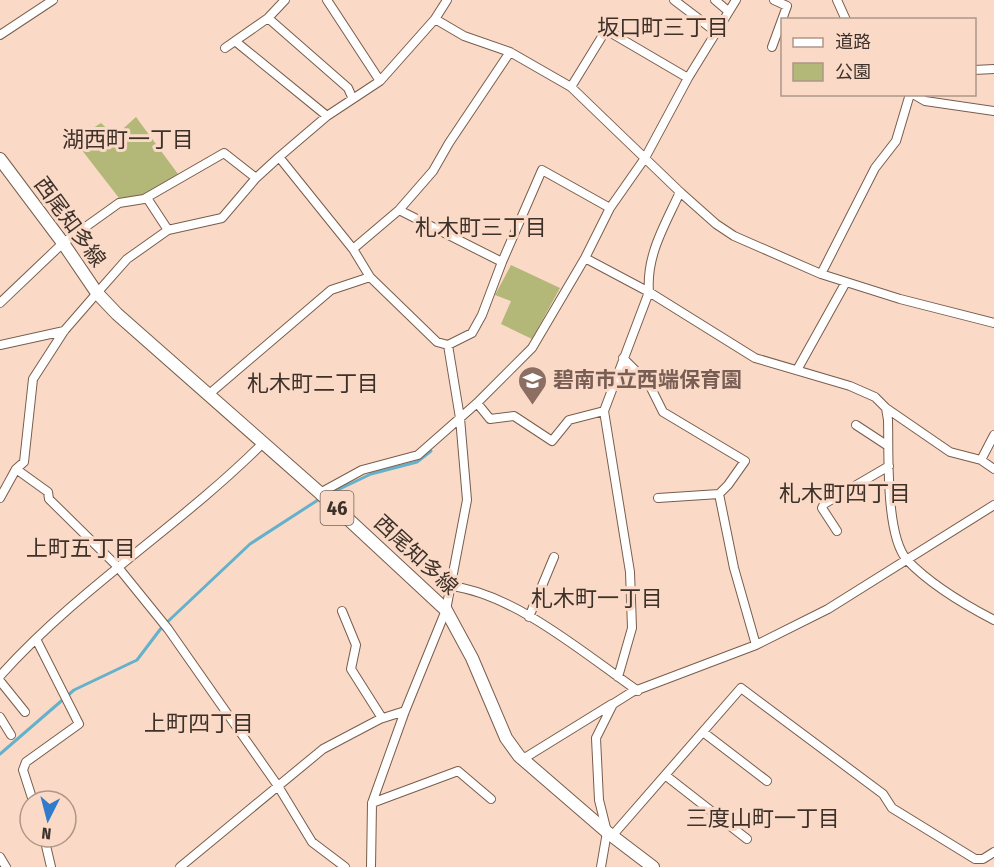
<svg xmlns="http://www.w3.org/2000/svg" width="994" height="867" viewBox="0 0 994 867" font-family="'Fira Sans Condensed','Noto Sans JP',sans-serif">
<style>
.green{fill:#b3b778}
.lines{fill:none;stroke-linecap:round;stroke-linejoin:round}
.stream{stroke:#64b1cb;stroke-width:3}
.minor-casing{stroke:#785d4c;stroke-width:10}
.primary-casing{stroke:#785d4c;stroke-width:14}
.minor{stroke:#fff;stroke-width:8}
.primary{stroke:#fff;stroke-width:12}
.labels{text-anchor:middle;stroke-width:6;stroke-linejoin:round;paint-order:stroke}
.shield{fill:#fadac7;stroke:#766459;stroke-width:1.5}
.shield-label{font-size:20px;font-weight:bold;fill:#3d312a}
.street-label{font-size:21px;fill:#3d312a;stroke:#fadac7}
.education-label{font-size:21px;font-weight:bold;fill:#785e54;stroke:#fadac7;text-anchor:start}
.neighbourhood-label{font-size:22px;fill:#3d312a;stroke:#fadac7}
</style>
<rect width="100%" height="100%" fill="#fadac7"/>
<path class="green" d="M136,117L178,174L142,196L119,198L74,140L101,123L115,136Z
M511,265L560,288L532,339L501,324L511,301L495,295Z"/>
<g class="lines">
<path class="stream" d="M327,495L371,474L417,462L431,451
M0,754L74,690L137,660L162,627L250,544L321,498"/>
<defs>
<path id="minor" d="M327,0L380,81
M674,0L716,32
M715,0L728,11
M837,0L846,20
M268,18L348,88L352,97
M435,19L464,36L510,52L571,87L680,192L716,224L734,236L821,274L900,299L994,323
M0,35L53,0
M235,41L327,116
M772,47L787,6L774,0
M225,48L268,18L285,0
M974,70L994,69
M571,87L606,30L688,78L736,0
M913,94L925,101L994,111
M279,157L353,249L370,277L437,342L448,345L472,333L482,315L502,262L542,170L610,208
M147,198L168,230
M399,210L502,262
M353,249L399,210L433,171L449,143L510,52
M585,258L649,292L755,358L850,386L875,397L886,408L888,420C889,453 885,535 907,560C930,584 965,605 994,620
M821,274L875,168L896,141L910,94
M0,303L63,243L119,203L144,199L224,153L256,178
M0,345L64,331
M623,358L649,384L663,412L745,461L728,485L719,494L734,568L756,645
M797,370L846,282
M208,395L331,290L370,277
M477,403L490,419L514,416L552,441L569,420L604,411
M886,408L950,452L981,460L994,469
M856,425L888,446
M981,460L994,435
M16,469L48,492L49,499L117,566L168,629L278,786L312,842L345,867
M320,493L362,470L418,455L477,403L532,348L585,258L610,208L645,158L688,78
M0,498L16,469L24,462L33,379L64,331L97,293L127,259L168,230L222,218L256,178L279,157L327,116L380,81L435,19L447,0
M658,498L719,494
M837,531L822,508L824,504L889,466
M451,586C515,594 586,655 638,691
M342,611L356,645L351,669L382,718
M529,617L554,557
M0,676C79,588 180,526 263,443
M618,677L632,628L630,572L604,411L649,292C646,255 665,225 680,192
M0,681L25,712
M0,717L11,735
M703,732L767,781
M523,759L612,704
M665,775L747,839
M33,801L23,770L26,762L79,724L36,639
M372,803L458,771L491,799
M612,836L741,688L883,794L892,808L975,859H983L994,852
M44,837L51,867
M0,857L6,867
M180,867L323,749L380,719L405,711
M371,867L372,803L405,711L446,610L467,500L460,418L448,345
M601,867L607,832L599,800L596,738L613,704L632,692L756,645L828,609L994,505"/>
<path id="primary" d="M0,159L63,243L97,293L117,314L320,493L446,610L472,658L506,738L519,756L607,832L653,867"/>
</defs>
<use href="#minor" class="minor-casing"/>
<use href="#primary" class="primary-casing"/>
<use href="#minor" class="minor"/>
<use href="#primary" class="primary"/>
</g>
<defs>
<symbol id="school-pin" viewBox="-11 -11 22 30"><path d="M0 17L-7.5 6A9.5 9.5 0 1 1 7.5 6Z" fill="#8d6e63" stroke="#fadac7"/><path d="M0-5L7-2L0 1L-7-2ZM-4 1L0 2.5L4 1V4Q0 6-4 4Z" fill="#fff"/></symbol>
</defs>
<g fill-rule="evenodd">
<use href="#school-pin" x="516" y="364" width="33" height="45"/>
</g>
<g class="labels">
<rect class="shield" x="320.5" y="491" width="33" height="34" rx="4.5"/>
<g class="shield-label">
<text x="337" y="515">46</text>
</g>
<g class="street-label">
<text transform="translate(70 222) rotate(54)" y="7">西尾知多線</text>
<text transform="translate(416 555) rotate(43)" y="7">西尾知多線</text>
</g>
<g class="education-label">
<text x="553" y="387">碧南市立西端保育園</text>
</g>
<g class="neighbourhood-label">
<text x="663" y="35">坂口町三丁目</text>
<text x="128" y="147">湖西町一丁目</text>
<text x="481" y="235">札木町三丁目</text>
<text x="313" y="391">札木町二丁目</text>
<text x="845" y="501">札木町四丁目</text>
<text x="81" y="556">上町五丁目</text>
<text x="597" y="606">札木町一丁目</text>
<text x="199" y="731">上町四丁目</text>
<text x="763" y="826">三度山町一丁目</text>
</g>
</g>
<rect x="781" y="18" width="195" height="78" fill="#fadac7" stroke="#ae9688" stroke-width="1.5"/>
<rect x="793" y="38" width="30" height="9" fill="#ffffff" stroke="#ae9688" stroke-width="1.5"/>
<text x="835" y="48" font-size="18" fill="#3d312a">道路</text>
<rect x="793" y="63" width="30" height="18" fill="#b3b778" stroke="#ae9688" stroke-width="1.5"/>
<text x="835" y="78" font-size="18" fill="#3d312a">公園</text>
<g transform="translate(48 819) rotate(186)"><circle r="28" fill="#fadac7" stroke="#ae9688" stroke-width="1.5"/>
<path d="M0-4.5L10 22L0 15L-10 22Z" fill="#307bcb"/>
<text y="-9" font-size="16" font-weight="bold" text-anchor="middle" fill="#3d312a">N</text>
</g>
</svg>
